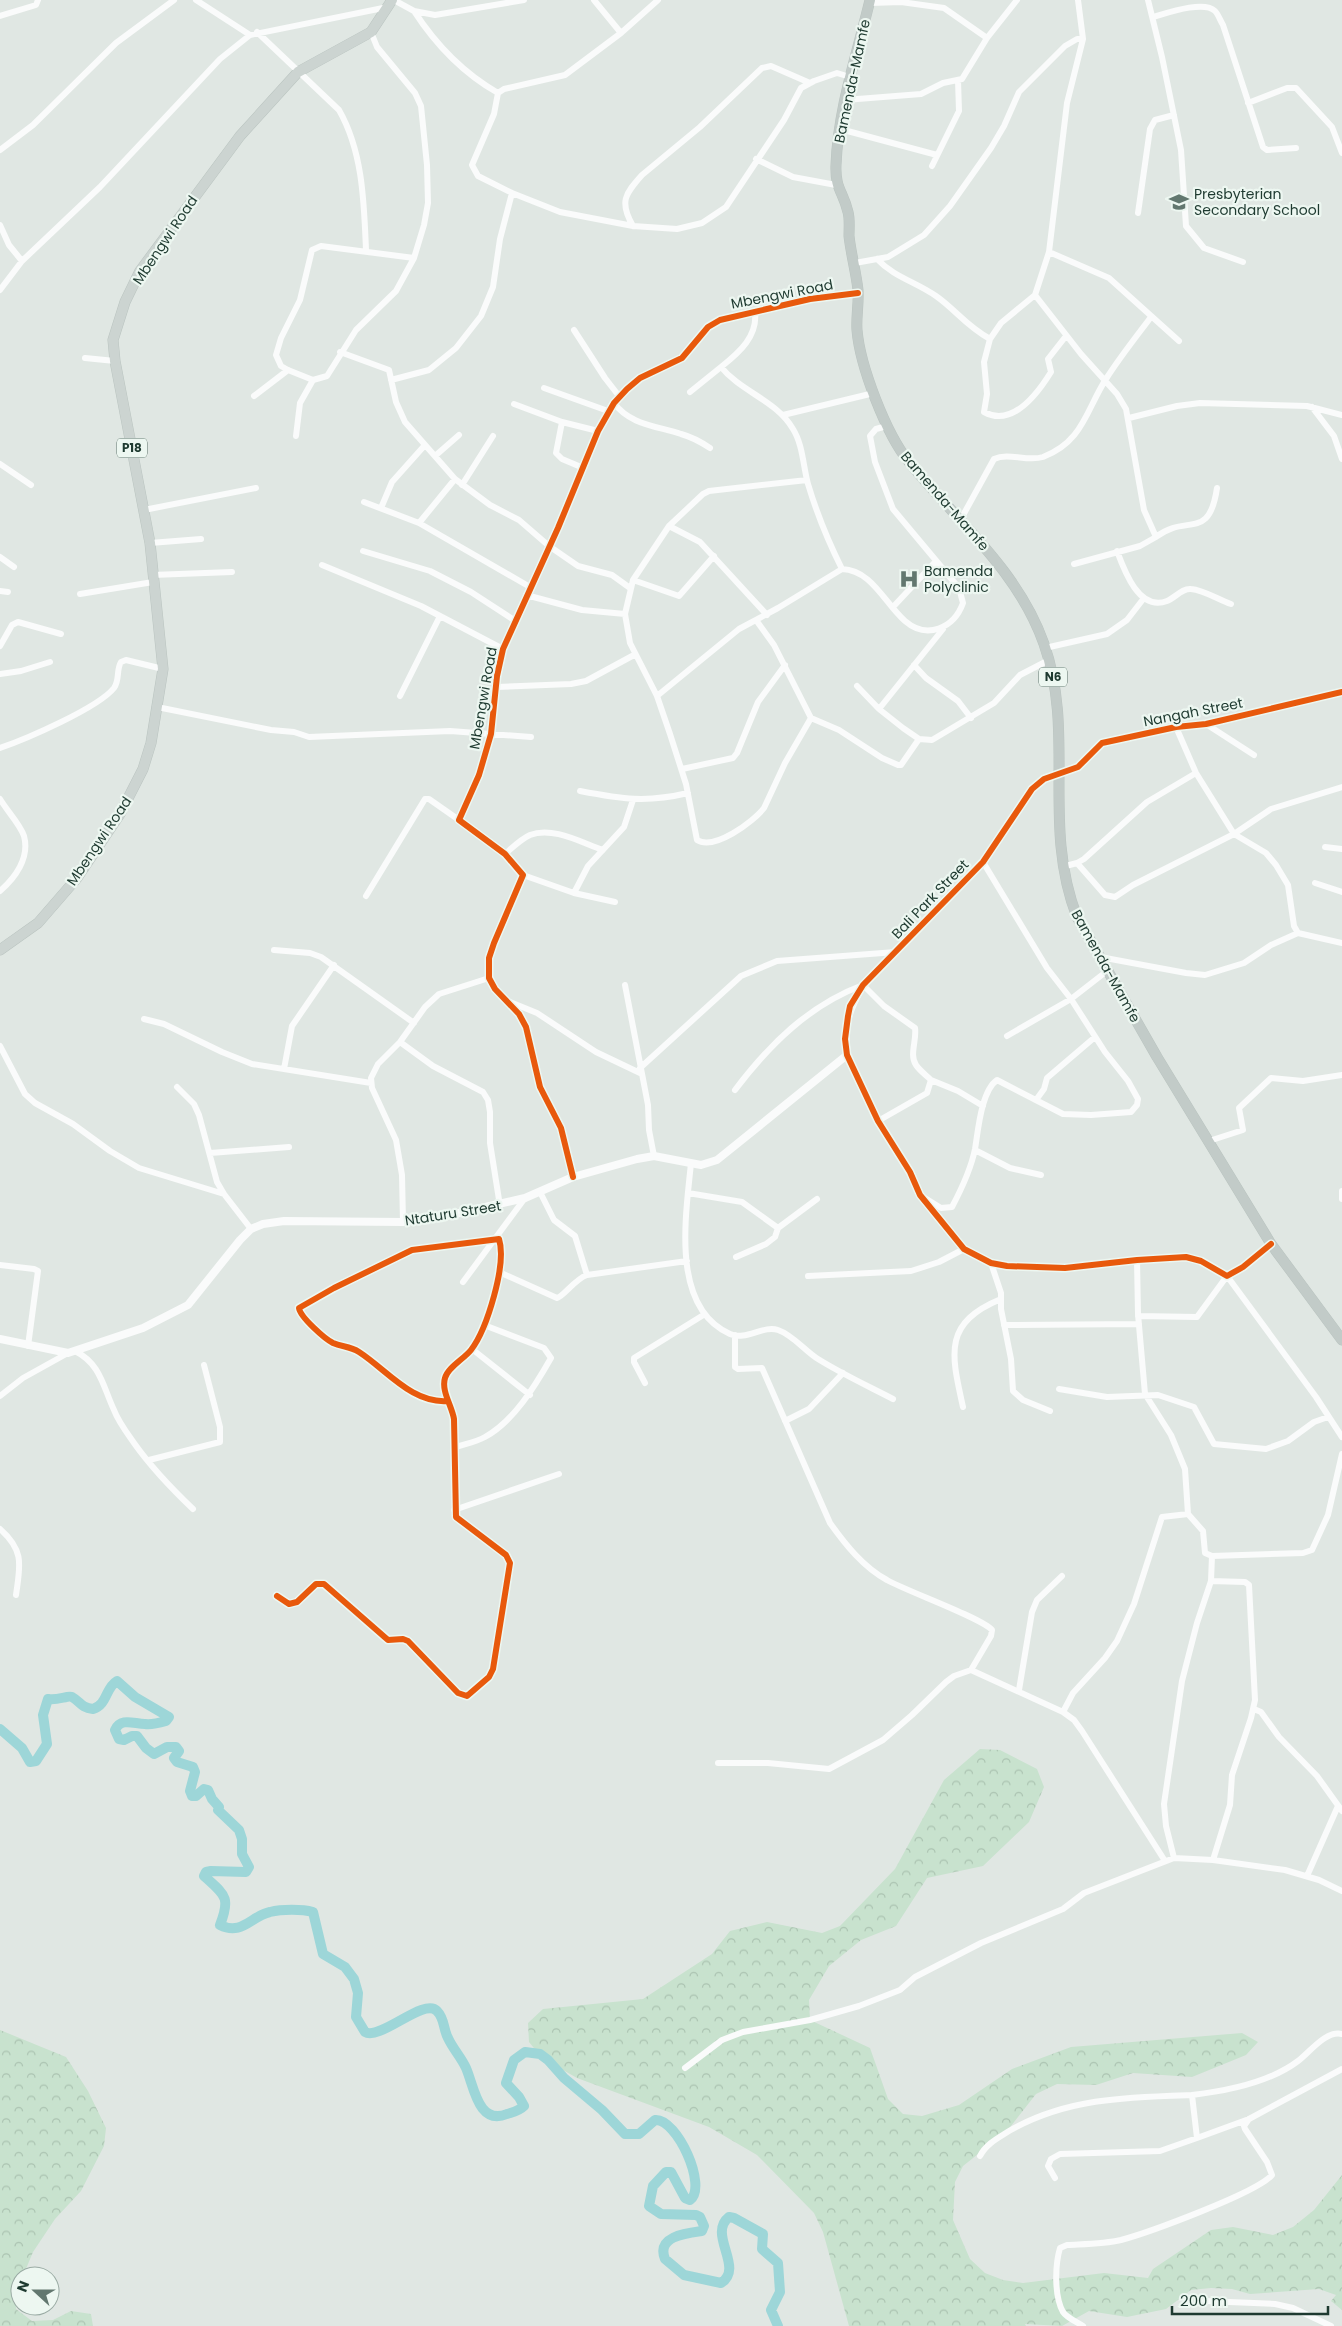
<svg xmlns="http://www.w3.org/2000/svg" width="1342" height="2326" viewBox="0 0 1342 2326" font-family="Poppins,sans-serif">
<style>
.forest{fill:url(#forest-crowns)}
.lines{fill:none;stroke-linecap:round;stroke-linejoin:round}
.river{stroke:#9dd6d8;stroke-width:10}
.primary-casing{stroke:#bac4c0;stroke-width:11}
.trunk-casing{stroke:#bac4c0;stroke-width:11}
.minor{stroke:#fafbfb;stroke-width:6}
.tertiary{stroke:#fafbfb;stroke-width:8}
.primary{stroke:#ccd4d1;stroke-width:10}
.trunk{stroke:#c2cbc8;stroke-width:10}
.cycleway-casing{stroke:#edf7f1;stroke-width:9}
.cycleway{stroke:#e8590c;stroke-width:6}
.labels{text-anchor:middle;stroke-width:4.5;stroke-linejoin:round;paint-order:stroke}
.shield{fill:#edf7f1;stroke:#5c736a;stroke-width:1}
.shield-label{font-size:12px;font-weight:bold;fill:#1e3a30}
.street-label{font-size:14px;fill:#1e3a30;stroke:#edf7f1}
.poi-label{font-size:14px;fill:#1e3a30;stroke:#edf7f1;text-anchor:start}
</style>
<defs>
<pattern id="forest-crowns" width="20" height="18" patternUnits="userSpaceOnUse" patternTransform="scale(1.25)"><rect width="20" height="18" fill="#c8e2ce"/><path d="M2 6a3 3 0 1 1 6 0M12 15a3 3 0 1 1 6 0" fill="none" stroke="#abc3b1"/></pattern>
</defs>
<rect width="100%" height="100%" fill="#e0e7e3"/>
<path class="forest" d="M980,1749L1000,1750L1037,1769L1044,1787L1029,1822L983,1866L927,1878L896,1926L861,1940L829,1966L809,2000L810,2020L870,2048L888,2099L903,2114L922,2116L959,2105L1012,2069L1071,2047L1242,2033L1258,2042L1246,2055L1192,2077L1133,2073L1096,2085L1057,2084L1036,2094L1007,2131L963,2166L955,2182L953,2220L970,2259L985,2273L1003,2280L1023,2283L1104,2273L1148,2278L1153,2269L1211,2230L1233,2227L1273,2235L1293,2227L1314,2210L1342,2175V2310L1331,2301L1336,2295L1319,2289L1250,2294L1232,2289L1211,2288L1191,2290L1166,2309L1127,2317L1089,2311L1062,2326L1025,2324L1026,2326H849L823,2232L814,2213L757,2155L709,2127L577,2078L542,2058L529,2042L528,2023L543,2009L643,1999L712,1954L730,1931L767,1922L822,1933L840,1926L895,1869L944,1780Z
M0,2030L66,2057L88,2091L106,2128L104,2146L81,2191L55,2219L33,2252L23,2276H20L16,2309L32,2321L53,2320L71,2311L91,2314L93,2326H0Z"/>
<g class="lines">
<path class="river" d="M0,1729L22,1748L30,1762L36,1761L47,1744L43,1715L48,1699C57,1701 68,1695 72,1697C81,1702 80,1707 93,1709C108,1704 105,1688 117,1681L135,1697L169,1717L166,1721C159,1723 152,1725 145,1724C134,1724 121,1717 115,1730L119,1739L124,1740L132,1736H137L146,1748L154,1754L167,1747H176L179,1751L174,1758L177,1762L193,1767L195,1772L190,1791L192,1796H196L204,1789L208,1790L212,1799L219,1807L218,1810L239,1830L242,1839V1854L249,1867L246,1872L211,1871L206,1872L204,1876C225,1895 231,1897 220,1925C242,1936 251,1916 270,1912C282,1909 302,1909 313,1912L323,1954L345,1967L354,1979L358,1993L356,2017L365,2032C380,2041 424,1997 437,2011C445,2019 443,2029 448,2038C453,2049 461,2057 466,2068C474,2086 478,2126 507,2114C513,2112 519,2111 524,2106L519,2097L506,2083L514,2060L525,2052L540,2054L548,2060L564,2078L602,2110L625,2134H639L655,2120C677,2118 708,2187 690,2200L685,2198L671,2172H666L653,2186L649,2206L661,2214L696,2215L700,2217L704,2226L702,2231C687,2233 656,2236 665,2259L684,2275L721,2283C745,2268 707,2234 729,2217L734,2218L763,2234L762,2249L778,2263L780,2292L771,2310L778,2326"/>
<defs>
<path id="primary" d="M0,950L38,923L77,878L120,814L143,769L151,743L163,669L150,543L115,361L113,340L125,302L140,271L240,136L298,72L371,32L392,0"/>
<path id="trunk" d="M870,0C857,54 838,109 836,165C835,189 843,191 848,212C850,219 849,228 849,236C851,254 856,272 858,290C859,303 856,317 857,330C860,366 886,434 909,462C957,521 1018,570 1044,644C1076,735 1041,824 1077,917L1157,1057L1271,1244L1342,1340"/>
</defs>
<use href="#primary" class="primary-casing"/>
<use href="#trunk" class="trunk-casing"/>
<path class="minor" d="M196,0L250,35
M394,0L414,11L435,15L524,0
M594,0L621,33L658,0
M1078,0L1083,39L1067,103L1049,252L1035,295L1081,354L1117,394L1126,409L1144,510L1156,537C1187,513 1209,542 1217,488
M1148,0L1162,57L1181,150L1186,226L1204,248L1243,262
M870,3L901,2L944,8L987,38
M414,11C436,45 463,73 498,93L504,89L565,75L621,33
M0,16L36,5L38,0
M1153,17C1167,13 1204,0 1215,11C1218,14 1220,20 1223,25L1263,147L1267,150L1296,148
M257,32L339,110C363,152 364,203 366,250
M371,32L377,47L415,93L421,106L427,165L428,203L424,225L414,258
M845,100L921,94L943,83L962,79L987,38L1017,0
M1248,103L1287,88H1296L1332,127L1342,153
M840,129L937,155
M0,150L33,125L116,43L174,0
M756,159L793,177L836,185
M932,166L959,111L958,80L961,79
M512,193L560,212L633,226L677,229L702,223L726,207L784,120L801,88L814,81L837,73L850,77
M1138,213L1150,129L1155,120L1174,115
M0,225L9,245L22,261
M633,226C619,202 625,194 642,175L700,127L762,68L771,66L810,83
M321,246L414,258L396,291L356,330L327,376L313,380L288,370L281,366L276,355L281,338L300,300L312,250Z
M1049,252L1109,278L1179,341
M877,259C894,277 916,282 936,296C956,310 966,326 990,339
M855,263L888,257L924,235L950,206L991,148L1004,126L1019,92L1065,46L1077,39H1083
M0,290L22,261L100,187L220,59L250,35L388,7
M1035,295L1001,323L990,339L984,362L987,394L984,412C1013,428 1038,393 1051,372L1048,359L1066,336
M755,311C758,336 740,352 721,367C741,392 776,400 793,429C803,445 803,466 808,484C817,514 828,541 842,569
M574,330L605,378L619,396
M340,352L389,370L396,402L405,422L455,479L490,505L519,520L549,546L578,566L612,575L630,588
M85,358L115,361
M391,380L429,370L456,348L481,316L493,287L500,239L512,193L478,176L472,165L494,114L498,93
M544,388L608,411
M690,392L721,367
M254,396L288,370
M614,403C630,425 657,426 681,434C692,437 701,442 710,448
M514,404L562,422L598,431
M1312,407L1334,436L1342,459
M783,415L874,393
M1129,418L1177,406L1200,403L1307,406L1342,415
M562,422L556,453L562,459L581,467
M296,436L300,403L313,380
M435,456L459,435
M0,464L31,485
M462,485L493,436
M364,502L419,523L530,587
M381,508L392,482L425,445
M144,510L256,488
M961,519L994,459C1009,452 1027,462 1043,457C1083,442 1086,410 1106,379C1120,357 1136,337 1151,317
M419,523L455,479
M669,526L700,542L767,615
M150,543L201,539
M363,551L430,571L471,592L514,620
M1117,551C1124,570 1139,612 1167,601C1175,598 1182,588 1191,589C1204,590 1219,600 1231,604
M714,556L679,596L633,580L625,614L630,643L657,696L670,734L686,784L697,840C714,851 753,822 764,808L785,763L811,718
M0,557L14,567
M1074,564L1140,546L1156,537
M322,565L421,606L503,649
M152,575L232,572
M633,580L669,526L703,494L709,491L807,480
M0,591L8,592
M80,594L153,582
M526,595L582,610L625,614
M893,607L936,561
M756,620L774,645L811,718L839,730L882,758L898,765H901L919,739
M0,646L12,625L18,622L61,634
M1045,648L1107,634L1127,620L1144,598
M914,665L926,678L958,701L971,718
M0,674L21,671L50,662
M857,686L879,709L903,728L919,739L932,740L994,703L1020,675L1049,660
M496,687L571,684L586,681L634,655
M400,696L440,616
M657,696L739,629L778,608L842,569C872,570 885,604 905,621C927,640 954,628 963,603L959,588L893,509L875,462L870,436L876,429L887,426
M157,707L271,730L294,732L309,737L450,731L531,737
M879,709L943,629
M1206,724L1254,755
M1176,727L1196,773L1234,834L1266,853L1276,865L1288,885L1294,926L1298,933
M0,748C26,739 98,708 114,688C120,680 116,670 121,662L126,660L163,669
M682,769L733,758L737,753L758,702L785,665
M1058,774L1078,767L1102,743L1176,727L1206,724L1342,692
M580,791C622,799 646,803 688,793
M0,799C7,811 20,824 24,836C30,858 15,878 0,891
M1325,847L1342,849
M505,854C513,847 521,839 530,835C553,826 582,843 603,850
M1077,863L1105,895L1115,897L1133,885L1234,834L1271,809L1342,787
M1062,867L1077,863L1084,859L1147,802L1196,773
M523,875L574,893L615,902
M1315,883L1342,892
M574,893L588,866L624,827L633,800
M366,896L425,799H429L459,820
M274,950L310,953L321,957L414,1023
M1100,957L1186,973L1205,975L1244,963L1271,945L1298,933L1342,943
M625,985L648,1105L649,1130L654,1156
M510,1002L537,1013L596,1052L640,1073
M144,1019L164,1024L222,1052L252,1064L371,1083
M1007,1036L1071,999L1107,971
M400,1042L433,1066L483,1092L488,1100L490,1112V1143L500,1206
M0,1046L25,1094L35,1103L73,1124L110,1151L139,1168L224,1194
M847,1055L878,1121L910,1172L920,1195L964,1249L973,1255L991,1263L1007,1266L1065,1268L1137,1260L1186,1257L1201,1261L1227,1276L1243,1267L1271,1244
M640,1068L741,976L777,961L896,952
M284,1069L292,1026L334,965
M931,1080L958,1091L983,1106
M177,1087L194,1104L199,1115L217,1182L224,1194L251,1229
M735,1090C769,1045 809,1005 863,985L884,1006L915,1028C917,1040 909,1055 916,1065C920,1071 926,1075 931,1080L927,1093L878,1121
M1036,1100L1044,1089L1047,1078L1095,1037
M1209,1141L1243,1130L1239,1108L1271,1078L1303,1081L1342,1075
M975,1150L1010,1168L1041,1175
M210,1153L289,1147
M691,1163C686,1215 670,1307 730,1334C746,1341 763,1325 778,1330C793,1335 805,1351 818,1359C842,1374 868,1386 893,1399
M573,1177L561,1128L540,1087L526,1027L519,1014L495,989L489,978V958L494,943L523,875L505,854L459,820L479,775L491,734L497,676L503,649L558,528L598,431L614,403L627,389L640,378L682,358L708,327L720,320L810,299L858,293
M1342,1191V1199
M540,1192L554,1220L575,1236L587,1275
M688,1193L742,1202L778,1228
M920,1195L941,1208L952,1207C961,1190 971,1169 975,1149C978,1132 981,1091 997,1080L1063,1114L1091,1115L1131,1112L1137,1105L1138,1099L1128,1081L1105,1052L1071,999L1047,968L983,862
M403,1222L402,1175L396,1140L372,1088L371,1078L378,1064L400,1042L425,1007L439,994L489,978
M736,1257L766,1244L775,1237L778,1228L817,1199
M1137,1260L1138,1314L1145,1394L1171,1435L1185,1469L1188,1514L1203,1531L1205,1553L1212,1556L1303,1553L1312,1550L1328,1515L1342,1454
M991,1263L1001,1293V1309L1011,1359L1013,1391L1023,1400L1050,1411
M0,1265L34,1269L38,1271L28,1346
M499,1272L557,1298C563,1297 575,1279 587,1275L687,1261
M808,1276L911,1271L939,1262L964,1249
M463,1282L525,1198
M1138,1316L1197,1317L1227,1276L1316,1397L1342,1437
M1004,1325L1139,1324
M735,1335V1367L738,1369L762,1368L830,1523C845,1544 863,1567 887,1580C906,1591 982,1618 992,1630L991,1636L971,1670
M472,1349L530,1395
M75,1351C101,1364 103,1387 114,1410C118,1421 127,1433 134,1443C151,1467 172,1489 193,1509
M645,1383L634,1362V1358L705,1314
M1059,1389L1107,1397L1158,1395L1194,1407L1214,1444L1266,1449L1288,1441L1314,1422L1328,1417
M0,1396L23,1378L68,1353
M963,1407C951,1353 943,1323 1001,1299
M785,1421L809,1409L843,1373
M456,1447C465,1444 476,1442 485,1437C514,1421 535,1386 551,1358L544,1348L484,1325
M149,1460L220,1442V1427L204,1365
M454,1510L559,1474
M0,1529C25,1551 20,1566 16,1595
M1211,1581L1245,1582L1249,1585L1255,1700L1251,1718L1232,1775L1230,1805L1213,1860
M277,1596L289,1604L297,1602L316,1584H324L388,1640L403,1639L408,1641L458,1693L467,1696L489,1677L493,1669L510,1563L506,1555L456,1517L454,1419C452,1406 441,1391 445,1378C448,1367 464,1359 471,1350C487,1329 507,1264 499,1239L412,1250L334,1288L299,1308C300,1317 325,1339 333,1343C342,1347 350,1346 359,1352C387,1370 412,1404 448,1401
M1019,1690L1032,1612L1037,1600L1062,1576
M1254,1709L1261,1712L1279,1737L1317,1776L1342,1811
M1063,1712L1074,1720L1082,1731L1165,1861
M718,1763H768L829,1769L883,1740L912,1715L946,1682L954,1676L971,1670L1063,1712L1073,1693L1105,1658L1117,1641L1134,1604L1162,1517L1188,1514
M1174,1858L1166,1826L1164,1804L1182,1681L1197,1623L1211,1581L1212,1556
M1307,1876L1338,1806
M1342,2034C1326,2030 1310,2052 1298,2061C1269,2083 1227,2091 1192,2095L1197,2138L1249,2119L1342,2069
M685,2068L722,2040L743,2032L810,2020L859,2006L900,1990L915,1977L981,1943L1063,1909L1084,1893L1174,1858L1213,1860L1285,1870L1319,1880L1342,1891
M980,2156C986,2144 998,2138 1009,2131C1066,2098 1128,2097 1192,2095
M1055,2178L1048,2166L1051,2159L1060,2154L1160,2151L1197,2138
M1205,2301L1275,2304L1293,2308L1331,2326
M1083,2326C1077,2322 1067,2318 1063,2312C1054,2296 1055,2265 1060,2248L1067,2245C1085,2244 1104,2244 1121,2240C1147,2233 1257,2193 1272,2175L1267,2162L1245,2129L1244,2126L1249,2119"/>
<path class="tertiary" d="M0,1339L68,1353L143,1328L188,1305L240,1240L251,1229L263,1224L284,1221L403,1222L446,1216L525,1198L573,1177L637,1159L654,1156L701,1165L717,1160L847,1055C843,1025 848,1010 863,985L983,862L1032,789L1044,779L1058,774"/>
<use href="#primary" class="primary"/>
<use href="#trunk" class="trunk"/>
<defs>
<path id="cycleway" d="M573,1177L561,1128L540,1087L526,1027L519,1014L495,989L489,978V958L494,943L523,875L505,854L459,820L479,775L491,734L497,676L503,649L558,528L598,431L614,403L627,389L640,378L682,358L708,327L720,320L810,299L858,293
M1271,1244L1243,1267L1227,1276L1201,1261L1186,1257L1137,1260L1065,1268L1007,1266L991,1263L964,1249L920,1195L910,1172L878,1121L847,1055L845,1039L848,1016L850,1006L863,985L983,862L1032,789L1044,779L1078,767L1102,743L1176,727L1206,724L1342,692
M277,1596L289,1604L297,1602L316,1584H324L388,1640L403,1639L408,1641L458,1693L467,1696L489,1677L493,1669L510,1563L506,1555L456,1517L454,1419C452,1406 441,1391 445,1378C448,1367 464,1359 471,1350C487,1329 507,1264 499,1239L412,1250L334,1288L299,1308C300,1317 325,1339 333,1343C342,1347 350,1346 359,1352C387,1370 412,1404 448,1401"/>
</defs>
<use href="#cycleway" class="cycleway-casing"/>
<use href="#cycleway" class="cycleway"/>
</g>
<defs>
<symbol id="school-bare" viewBox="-9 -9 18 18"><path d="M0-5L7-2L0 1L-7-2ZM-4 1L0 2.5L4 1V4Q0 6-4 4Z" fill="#62776f" stroke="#edf7f1" stroke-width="2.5" paint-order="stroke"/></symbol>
<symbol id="hospital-bare" viewBox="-9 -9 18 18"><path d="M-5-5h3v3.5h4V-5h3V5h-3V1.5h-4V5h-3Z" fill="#62776f" stroke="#edf7f1" stroke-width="2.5" paint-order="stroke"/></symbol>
</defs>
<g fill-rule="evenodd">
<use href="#school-bare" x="1165" y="188" width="28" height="28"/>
<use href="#hospital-bare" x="895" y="565" width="28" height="28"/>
</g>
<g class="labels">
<g class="shield">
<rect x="117" y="438.5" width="30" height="19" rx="4"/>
<rect x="1039" y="667.5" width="28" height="19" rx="4"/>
</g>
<g class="shield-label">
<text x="132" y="452">P18</text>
<text x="1053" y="681">N6</text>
</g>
<g class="street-label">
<text transform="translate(852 81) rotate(-78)" y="5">Bamenda-Mamfe</text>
<text transform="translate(165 240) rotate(-56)" y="5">Mbengwi Road</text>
<text transform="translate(782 294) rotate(-11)" y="5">Mbengwi Road</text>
<text transform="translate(945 501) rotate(49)" y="5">Bamenda-Mamfe</text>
<text transform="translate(483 698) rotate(-80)" y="5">Mbengwi Road</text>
<text transform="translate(1193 712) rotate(-11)" y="5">Nangah Street</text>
<text transform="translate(99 841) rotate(-56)" y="5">Mbengwi Road</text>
<text transform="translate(930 899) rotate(-46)" y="5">Bali Park Street</text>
<text transform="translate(1106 966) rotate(61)" y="5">Bamenda-Mamfe</text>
<text transform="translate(453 1213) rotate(-9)" y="5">Ntaturu Street</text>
</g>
<g class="poi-label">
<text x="1194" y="199">Presbyterian<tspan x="1194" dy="16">Secondary School</tspan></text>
<text x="924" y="576">Bamenda<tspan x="924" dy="16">Polyclinic</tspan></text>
</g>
</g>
<g transform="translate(35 2291) rotate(291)"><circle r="24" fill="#edf7f1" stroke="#9aaba4"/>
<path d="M0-4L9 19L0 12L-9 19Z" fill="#62776f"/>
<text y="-8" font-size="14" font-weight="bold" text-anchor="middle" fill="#1e3a30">N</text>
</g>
<path d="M1172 2306v8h156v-8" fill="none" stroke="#1e3a30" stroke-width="2.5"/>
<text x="1180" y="2306" font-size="15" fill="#1e3a30" stroke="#edf7f1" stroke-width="4" paint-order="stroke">200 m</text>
</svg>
